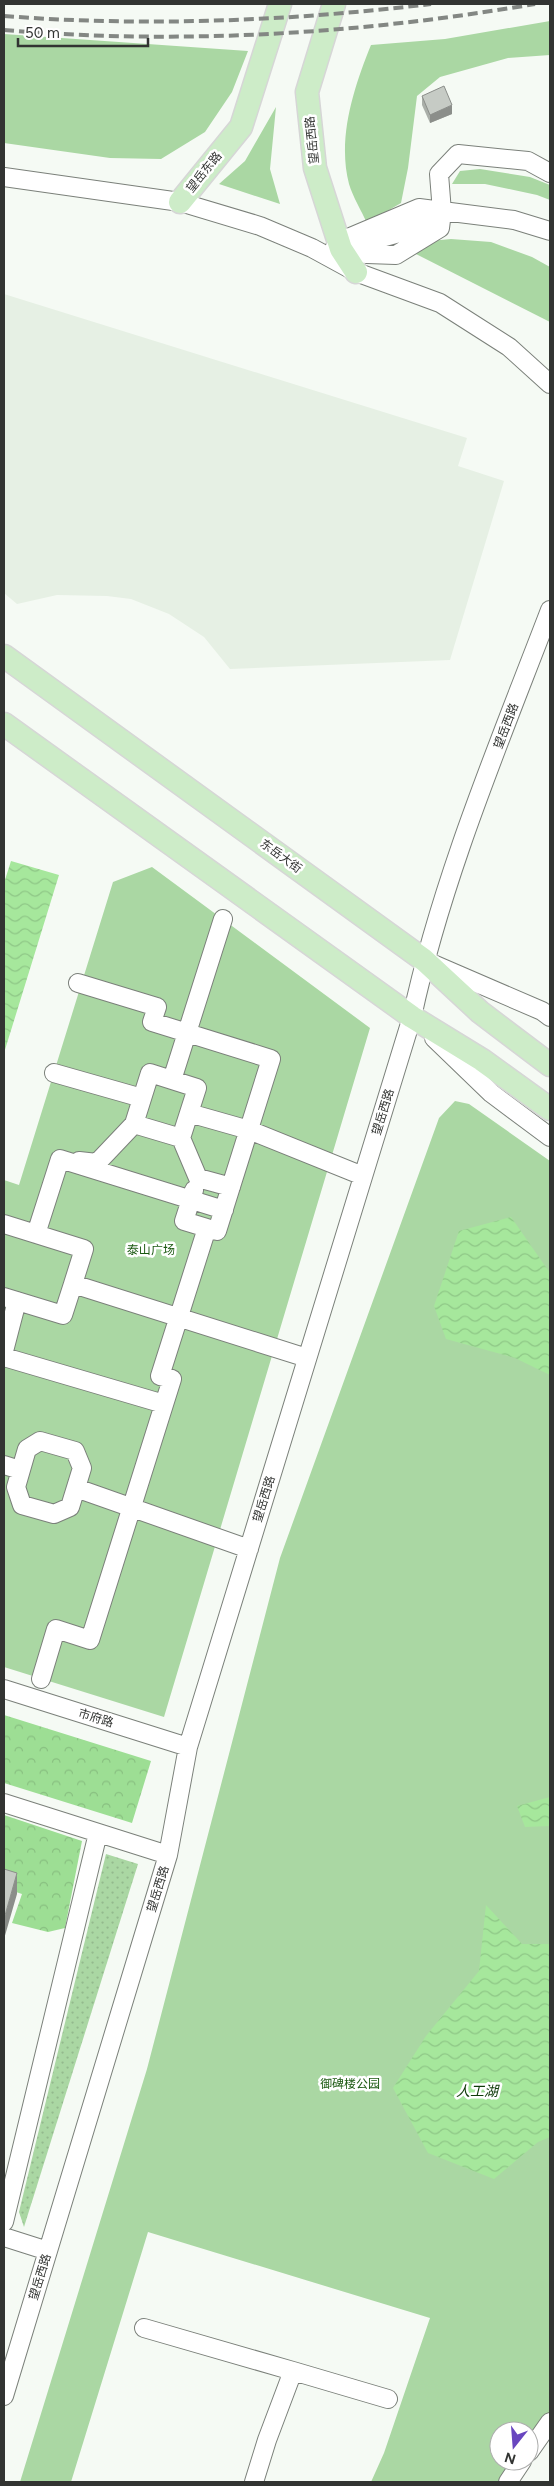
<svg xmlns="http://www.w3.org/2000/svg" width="554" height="2486" viewBox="0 0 554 2486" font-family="Figtree,'Noto Sans SC',sans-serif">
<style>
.built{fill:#e6f0e4}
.grass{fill:url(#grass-dots)}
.forest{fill:url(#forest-crowns)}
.green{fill:#aad7a3;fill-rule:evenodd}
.water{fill:url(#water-waves)}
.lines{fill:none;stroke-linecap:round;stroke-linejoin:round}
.minor-casing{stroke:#7b807a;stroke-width:20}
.major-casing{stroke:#d6d6d6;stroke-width:25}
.minor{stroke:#fff;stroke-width:18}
.major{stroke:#cdecc8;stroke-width:22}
.rail{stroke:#838783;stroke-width:4;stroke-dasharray:10 5;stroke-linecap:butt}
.wall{fill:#aaafa9}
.shaded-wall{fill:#8b8e8a}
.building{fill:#c6cbc5;stroke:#8b8e8a}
.labels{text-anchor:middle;stroke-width:5;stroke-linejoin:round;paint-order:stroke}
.street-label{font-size:12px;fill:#323432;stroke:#fff}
.park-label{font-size:12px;fill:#1a5810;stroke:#fff}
.water-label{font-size:14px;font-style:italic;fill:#0e3a08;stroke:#fff}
</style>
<defs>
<pattern id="grass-dots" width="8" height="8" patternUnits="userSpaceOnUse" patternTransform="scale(1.25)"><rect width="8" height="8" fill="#aad7a3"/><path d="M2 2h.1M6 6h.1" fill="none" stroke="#93b98d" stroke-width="1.8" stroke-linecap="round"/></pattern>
<pattern id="forest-crowns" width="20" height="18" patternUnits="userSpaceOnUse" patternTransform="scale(1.25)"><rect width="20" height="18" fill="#9dde94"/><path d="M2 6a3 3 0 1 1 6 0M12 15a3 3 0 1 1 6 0" fill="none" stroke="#88bf80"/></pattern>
<pattern id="water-waves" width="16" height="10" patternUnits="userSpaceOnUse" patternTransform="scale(1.25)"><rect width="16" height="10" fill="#a6e79c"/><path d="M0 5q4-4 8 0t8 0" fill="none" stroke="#8fc787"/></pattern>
</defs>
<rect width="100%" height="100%" fill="#f5faf4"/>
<path class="built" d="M4,294L467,438L458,466L504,481L450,660L230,669L204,637L169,614L131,599L107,596L57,595L17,604L4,593Z"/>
<path class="grass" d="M106,1854L138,1864L24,2227L19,2212Z"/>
<path class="forest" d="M4,1715L151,1761L132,1823L4,1783Z
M4,1815L82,1841L65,1928L48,1932L12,1923L22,1894L4,1888Z"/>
<path class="green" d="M550,21V55L508,58L440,77L417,96L408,168L401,203L367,223C361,210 353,197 349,184C337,138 354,87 371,45L445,39Z
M4,34L248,51L232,92L205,132L161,159L110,158L4,143Z
M276,107L270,169L280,204L219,184L245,161Z
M480,169L530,177L550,185V200L537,195L485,184H452L460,171Z
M451,239L491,242L532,257L550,267V322L414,253L420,242Z
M152,867L370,1028L164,1717L4,1667V1180L19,1185L113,882Z
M455,1101L469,1104L550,1161V2434L517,2482H371L384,2453L430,2318L148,2232L71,2482H20L147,2069L280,1558L439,1118ZM499,2431H529V2461H499Z"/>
<path class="water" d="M11,861L59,875L4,1053V883Z
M511,1217L550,1273V1375L515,1358L446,1339L434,1306L459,1231Z
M550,1797V1826L525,1827L517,1806Z
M486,1905L522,1944H550V2137L538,2142L494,2179L428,2153L393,2088L426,2036L479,1971Z"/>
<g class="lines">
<defs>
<path id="minor" d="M4,177L180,202L260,226L312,248L356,272L440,303L509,347L550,384
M349,247L399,233L442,212
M334,249L367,254L396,255L440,228L442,212L439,174L458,154L528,161L550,173
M341,249L348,238L419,208L514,220L550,231
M433,964L542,1011L550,1017
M434,1038L491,1093L550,1137
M54,1073L142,1098
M150,1073L197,1088L181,1138L134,1124Z
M172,1080L223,919
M189,1113L249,1130L363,1176
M181,1138L198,1178L231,1187
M79,1161L97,1163L134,1124
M194,1190L184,1221L207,1228
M4,1224L84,1249L73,1284
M36,1234L60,1159L224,1210
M4,1297L63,1315L73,1284L307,1358
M4,1351L17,1301
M4,1357L164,1404
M40,1441L75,1451L82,1468L70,1507L54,1514L22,1505L16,1487L27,1449Z
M4,1465L20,1470
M76,1488L249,1549
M41,1679L56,1629L90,1640L172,1379L160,1376L207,1228L217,1231L271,1059L152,1022L157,1007L78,983
M4,1689L188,1747
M4,1803L168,1855
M4,2222L98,1833
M4,2237L48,2251
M144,2328L293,2371
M4,2396L168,1855L188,1747L412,1017C441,880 500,741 550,610
M529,2452L550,2422
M254,2482L267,2440L293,2371L388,2399
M508,2482L522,2461"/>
<path id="major" d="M334,4L307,92L315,168L341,249L356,272
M180,202L241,127L280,4
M4,656L424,960L480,1012L550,1065
M4,724L412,1017L482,1060L550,1109"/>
</defs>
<use href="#minor" class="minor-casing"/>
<use href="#major" class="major-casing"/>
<use href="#minor" class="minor"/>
<use href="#major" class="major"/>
<path class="rail" d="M4,16C146,27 290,21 431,4
M4,30C183,45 358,34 535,4"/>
</g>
<path class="wall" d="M422,96L452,114L430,123L422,105Z"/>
<path class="shaded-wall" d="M452,105V114L430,123V115Z
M17,1873V1894L4,1939V1919Z"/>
<path class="building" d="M444,86L452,105L430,115L422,96Z
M4,1869L17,1873L4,1919Z"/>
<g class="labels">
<g class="street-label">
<text transform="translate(312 140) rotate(-96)" y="4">望岳西路</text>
<text transform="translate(204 172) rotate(-51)" y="4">望岳东路</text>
<text transform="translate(506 726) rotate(-69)" y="4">望岳西路</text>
<text transform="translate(281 856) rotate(36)" y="4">东岳大街</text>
<text transform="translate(383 1112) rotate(-73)" y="4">望岳西路</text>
<text transform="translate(264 1499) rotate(-73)" y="4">望岳西路</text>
<text transform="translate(96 1718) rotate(17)" y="4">市府路</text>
<text transform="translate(158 1889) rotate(-73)" y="4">望岳西路</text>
<text transform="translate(40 2277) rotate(-73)" y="4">望岳西路</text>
</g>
<g class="park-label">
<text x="151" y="1254">泰山广场</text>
<text x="350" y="2088">御碑楼公园</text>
</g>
<g class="water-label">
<text x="477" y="2096">人工湖</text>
</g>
</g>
<rect width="554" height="2486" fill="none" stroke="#323432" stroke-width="10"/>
<g transform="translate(514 2446) rotate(197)"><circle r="24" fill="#ffffff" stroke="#adaead"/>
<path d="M0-4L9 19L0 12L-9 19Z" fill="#6846bf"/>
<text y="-8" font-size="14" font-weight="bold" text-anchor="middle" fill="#323432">N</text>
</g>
<path d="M18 38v8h130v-8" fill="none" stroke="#323432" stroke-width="2.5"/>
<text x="25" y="38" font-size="15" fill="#323432" stroke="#ffffff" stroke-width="4" paint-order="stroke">50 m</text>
</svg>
